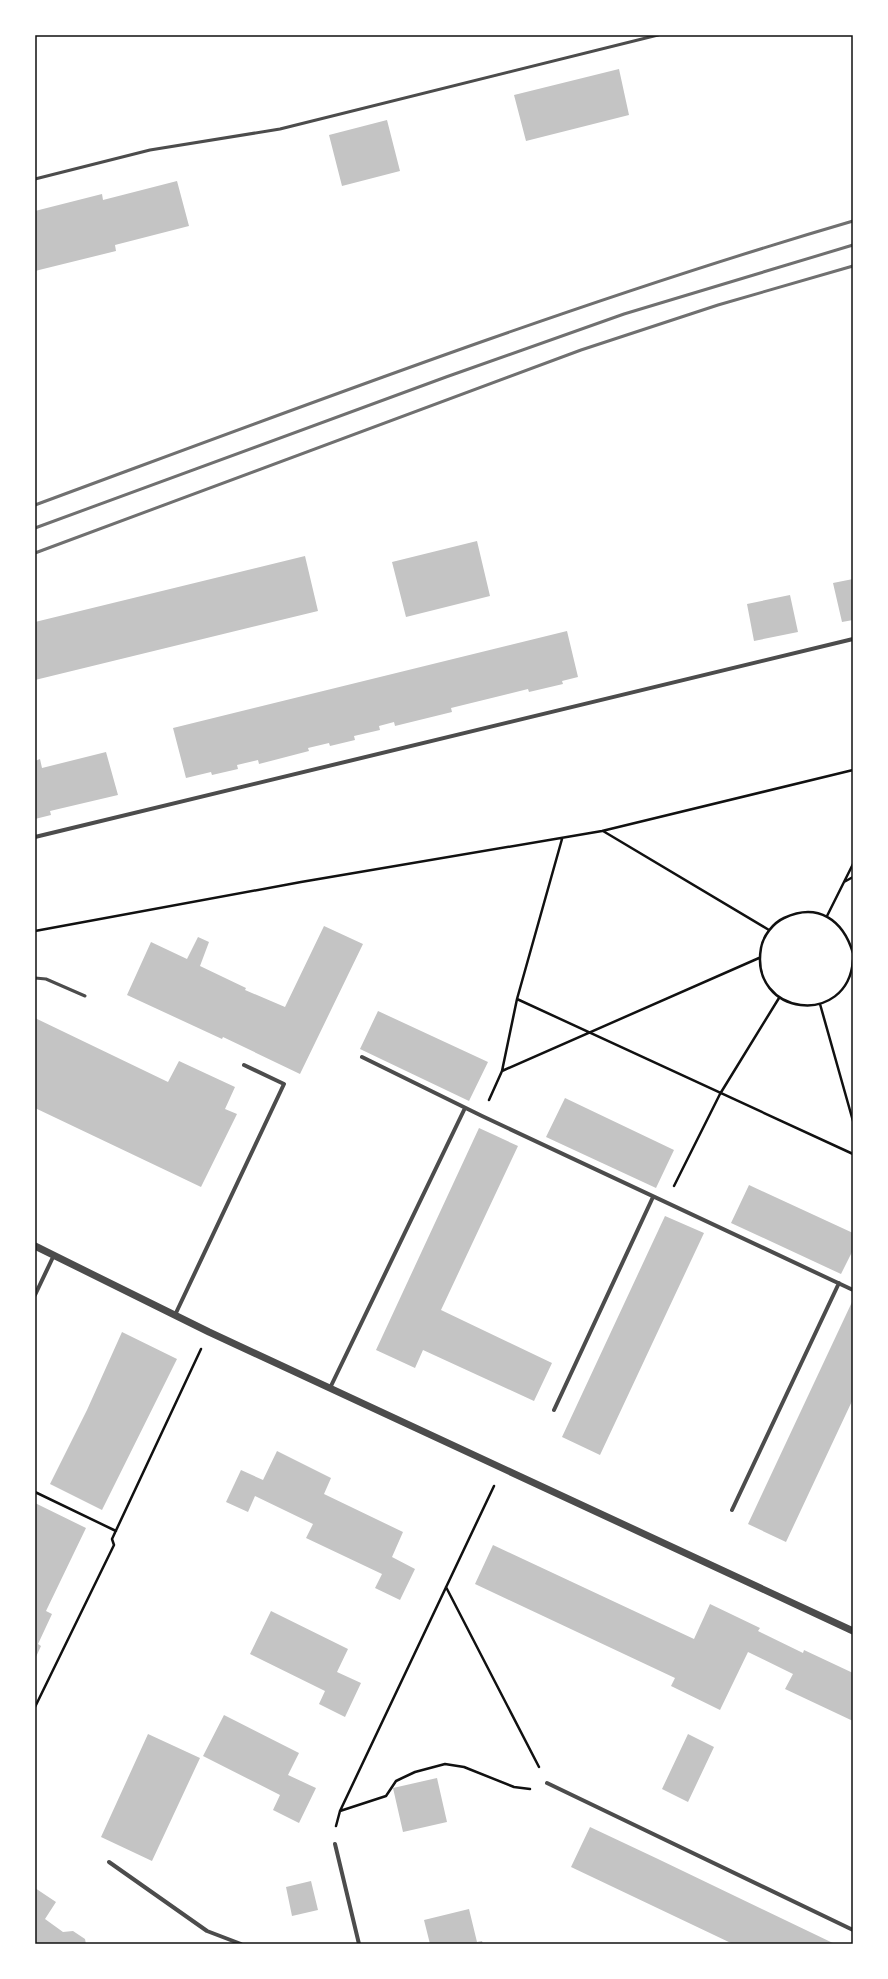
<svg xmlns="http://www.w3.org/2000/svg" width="888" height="1979" viewBox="0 0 888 1979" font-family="Rubik,sans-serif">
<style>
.building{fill:#c4c4c4}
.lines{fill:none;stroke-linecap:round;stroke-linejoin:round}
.path{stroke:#111;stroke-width:2.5}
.service{stroke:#4c4c4c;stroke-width:3}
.minor{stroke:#4c4c4c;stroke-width:4}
.tertiary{stroke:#4c4c4c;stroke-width:7}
.rail{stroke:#707070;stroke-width:3}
.neatline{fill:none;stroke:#111;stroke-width:1.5}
</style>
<rect width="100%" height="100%" fill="#fff"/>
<path class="building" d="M619,69L629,115L526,141L514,95Z
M387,120L400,171L342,186L329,135Z
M177,181L189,226L115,245L116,251L35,271V211L102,194L103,200Z
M477,541L490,596L406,617L392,562Z
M305,556L318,611L35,680V622Z
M853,579V620L842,622L833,583Z
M790,595L798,632L754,641L747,604Z
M567,631L578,677L562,681L563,684L529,692L528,689L451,708L452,712L395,726L394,722L379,726L380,730L354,736L355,740L330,746L329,743L308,748L309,751L259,764L258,760L237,765L238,769L212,775L211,772L186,778L173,728Z
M106,752L118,795L50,811L51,815L35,819V761L40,759L42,768Z
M324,926L363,944L300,1074L223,1037L222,1039L127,995L151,942L187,959L198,937L209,942L200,966L246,988L245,990L285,1007Z
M378,1011L488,1062L469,1101L360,1049Z
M35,1018L168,1082L179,1061L235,1087L225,1109L237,1114L201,1187L35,1108Z
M565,1098L674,1150L656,1188L546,1137Z
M479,1128L518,1146L441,1310L552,1363L534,1401L423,1350L415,1368L376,1350Z
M749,1185L853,1233V1250L841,1274L731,1223Z
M665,1216L704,1233L600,1455L562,1437Z
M852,1302L853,1399L786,1542L748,1524Z
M122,1332L177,1359L102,1510L50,1484L87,1410Z
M277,1451L331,1478L324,1494L403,1532L392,1557L415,1569L400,1600L375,1588L382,1574L306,1538L313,1524L255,1496L248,1512L226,1502L241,1470L263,1480Z
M35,1503L86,1528L46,1611L52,1614L38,1644L41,1646L35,1659Z
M493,1545L694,1639L710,1604L760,1628L758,1631L803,1653L804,1650L853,1673V1721L785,1689L793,1674L748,1652L720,1710L671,1686L675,1678L475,1584Z
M271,1611L348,1649L337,1672L361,1683L345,1717L319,1704L325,1691L250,1654Z
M224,1715L299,1753L288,1775L316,1788L299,1823L273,1810L280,1795L203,1756Z
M148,1734L200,1758L152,1861L101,1837Z
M688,1734L714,1747L688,1802L662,1789Z
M437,1778L447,1822L403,1832L393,1788Z
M590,1827L658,1859L835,1944H733L571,1867Z
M311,1881L318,1910L292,1916L286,1887Z
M35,1888L56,1902L45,1919L63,1932L73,1931L85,1939L86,1944H35Z
M469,1909L477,1942L482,1941L483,1944H430L424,1920Z"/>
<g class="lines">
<path class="path" d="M603,831L769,930
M562,839L517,999L853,1154
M844,882L853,877
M827,916L853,864
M35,931L301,882L602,831L853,770
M853,953C843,920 818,902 784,918C773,923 763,936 761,948C749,1016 848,1028 853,960
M820,1004L853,1121
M502,1071L759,958
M489,1100L502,1071L517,999
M674,1186L720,1094L779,998
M35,1492L116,1531
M446,1587L539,1767
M35,1707L114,1545L112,1539L201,1349
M340,1811L386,1796L396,1781L415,1772L445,1764L464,1767L514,1787L530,1789
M336,1826L340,1811L494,1486"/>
<path class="service" d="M35,179L150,150L280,129L658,35
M35,978L46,979L85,996"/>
<path class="minor" d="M35,837L853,639
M362,1057L482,1116L853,1290
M35,1295L54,1255
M175,1315L284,1084L244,1065
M330,1388L465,1108
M554,1410L653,1197
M732,1510L839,1283
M547,1783L853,1930
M335,1844L359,1944
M109,1862L207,1931L241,1944"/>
<path class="tertiary" d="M35,1246L209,1332L853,1631"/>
<path class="rail" d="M35,505C306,405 576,302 853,221
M35,528L446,377L624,314L853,245
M35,553L581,350L718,305L853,266"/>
</g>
<rect width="888" height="1979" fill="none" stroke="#ffffff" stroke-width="72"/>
<rect x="36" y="36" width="816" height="1907" class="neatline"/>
</svg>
